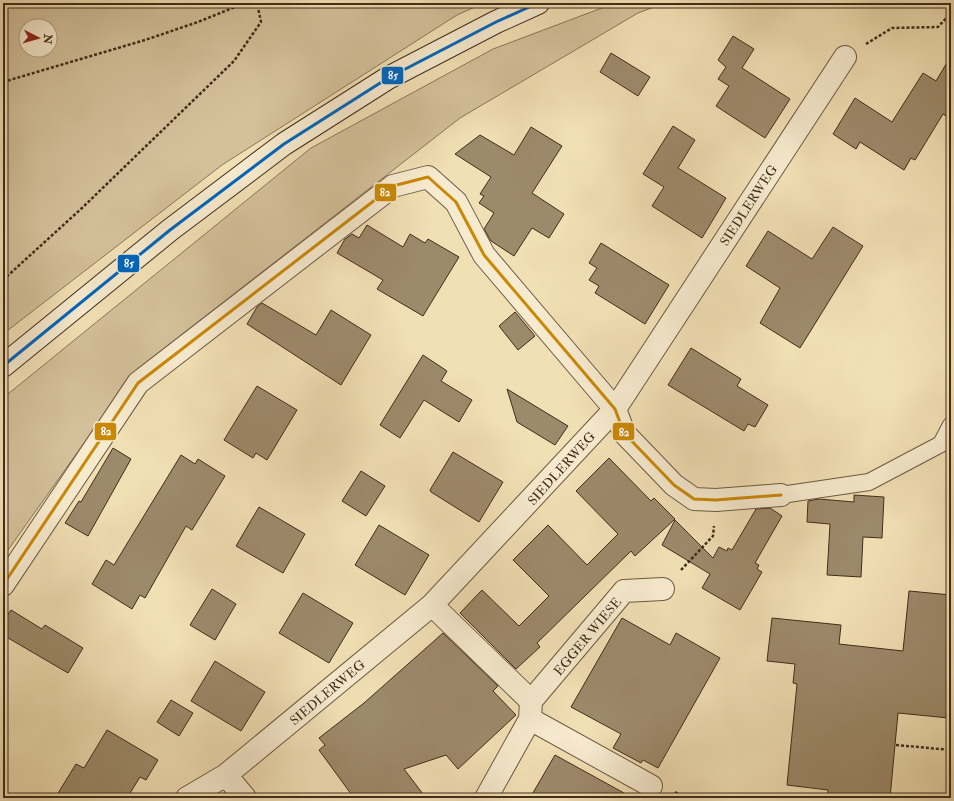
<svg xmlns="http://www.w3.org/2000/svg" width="954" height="801" viewBox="0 0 954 801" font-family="'IM FELL Double Pica',serif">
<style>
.green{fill:#d4c19b;stroke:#8a765b;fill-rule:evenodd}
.building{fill:#9d8a6b;stroke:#412c1b}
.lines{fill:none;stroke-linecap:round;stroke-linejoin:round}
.lane-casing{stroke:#6d5942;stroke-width:18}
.street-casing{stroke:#6d5942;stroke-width:24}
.secondary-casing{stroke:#412c1b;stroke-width:24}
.path{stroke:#412c1b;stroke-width:2.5;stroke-dasharray:3 2;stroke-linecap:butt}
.lane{stroke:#f7ebcf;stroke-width:16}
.street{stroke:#f7ebcf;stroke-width:22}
.secondary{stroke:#f7ebcf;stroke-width:22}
.bus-1-casing{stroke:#f7ebcf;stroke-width:6}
.bus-2-casing{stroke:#f7ebcf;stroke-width:6}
.bus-1{stroke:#0065bd;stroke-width:3}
.bus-2{stroke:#ca8807;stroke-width:3}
.labels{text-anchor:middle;stroke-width:3;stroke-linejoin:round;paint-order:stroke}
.street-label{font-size:13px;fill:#412c1b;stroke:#f7ebcf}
.line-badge{stroke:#f7ebcf;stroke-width:1.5}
.badge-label{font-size:11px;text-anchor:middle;font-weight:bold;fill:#fff}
</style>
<rect width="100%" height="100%" fill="#f2e0b5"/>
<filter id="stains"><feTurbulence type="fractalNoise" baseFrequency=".005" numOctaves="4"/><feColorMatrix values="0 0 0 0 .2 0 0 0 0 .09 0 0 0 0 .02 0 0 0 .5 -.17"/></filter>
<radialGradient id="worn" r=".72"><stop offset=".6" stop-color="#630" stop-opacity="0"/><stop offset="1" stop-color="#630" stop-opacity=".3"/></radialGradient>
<path class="green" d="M3,3H484L457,15L222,165L3,334ZM26,26H50V50H26Z
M615,3H665L638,13L460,118L136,370L3,557V398L311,148L493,49Z"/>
<path class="building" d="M733,36L754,49L742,68L790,99L765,138L716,106L729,86L718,79L726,67L718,60Z
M611,53L650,77L638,96L600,72Z
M951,56V119L943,114L915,160L911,158L904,170L860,142L856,149L833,134L855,98L892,122L923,73L936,81Z
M673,126L695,140L678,168L726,198L702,238L652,206L664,187L643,174Z
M531,127L562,146L532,193L564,214L549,238L532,228L514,256L491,241L484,229L494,213L479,203L484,196L480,194L491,177L455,154L480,135L514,155Z
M367,225L403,247L410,234L425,243L428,239L459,257L423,316L377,289L383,280L337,253L345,239L352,234L359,238Z
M833,227L863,246L800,348L760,323L780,288L746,266L768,231L812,259Z
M601,243L669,285L645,324L595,293L599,286L589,280L597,268L589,263Z
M262,303L316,335L331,310L371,335L341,385L247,324L257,307Z
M515,312L535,336L518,350L499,326Z
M691,348L741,379L737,386L768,405L755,427L748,424L744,431L668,385Z
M423,355L447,371L441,381L472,400L459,422L424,400L400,438L380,425Z
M257,386L297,410L267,460L256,453L253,458L224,440Z
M507,389L568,426L555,445L517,422Z
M113,448L131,459L88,536L65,523L79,501L81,502Z
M453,452L503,482L479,522L431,492L430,490Z
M181,455L195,464L198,459L225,476L192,530L186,526L145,598L140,595L132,609L92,584L106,560L114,565Z
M609,458L651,501L654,498L675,519L635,556L631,551L537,643L540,647L516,669L460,613L482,590L519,626L549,596L513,560L548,525L587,565L618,534L576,491Z
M361,471L385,486L366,516L342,501Z
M854,495L884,497L882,538L863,537L861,577L827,575L830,524L807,522L808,501L819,499L854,502Z
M259,507L305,534L283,573L236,546Z
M770,508L782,516L755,563L759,565L757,569L762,572L740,610L702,588L710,574L662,545L675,520L713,558L719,547L727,551L728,548L732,550L756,509Z
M379,525L429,555L405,595L355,565Z
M212,589L236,604L215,640L190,625Z
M909,591L951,595V699L949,718L898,713L890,798H828V790L787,785L797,684L793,683L795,664L767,661L772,618L841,625L839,644L903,651Z
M303,593L353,623L329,663L279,633Z
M11,610L42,629L45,625L83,648L68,673L3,635V622Z
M622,618L670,645L676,633L720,658L658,768L643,760L641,763L613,748L621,734L571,707Z
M443,633L498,686L493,691L516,715L458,769L446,755L404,769L426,798H354L319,750L325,745L319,738L364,703Z
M215,661L265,692L241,731L191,701Z
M171,700L193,713L179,736L157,722Z
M107,730L158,760L146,780L140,777L127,798H55L76,764L84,768Z
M555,755L633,798H530Z"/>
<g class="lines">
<defs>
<path id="lane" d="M781,495L869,482L941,444L951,425"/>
<path id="street" d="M3,585L138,383L393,186L428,177L456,202L484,255L615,409L624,433L674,485L694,499L716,500L781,495
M432,605L531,701
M530,719L651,786
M226,775L245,798
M187,798L226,775L432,605L615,409L845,57
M486,798L530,719L531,701L624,591L663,589"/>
<path id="secondary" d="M3,366L170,230L284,144L388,78L496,22L538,3"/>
</defs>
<use href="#lane" class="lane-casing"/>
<use href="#street" class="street-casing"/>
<use href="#secondary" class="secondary-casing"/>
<path class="path" d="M866,44L892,28L938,27L951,13
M3,82L145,40L198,22L245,3
M3,280L82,208L234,61L261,22L257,3
M681,570L713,536L714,526
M896,745L951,750
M675,792L685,798"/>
<use href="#lane" class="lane"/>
<use href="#street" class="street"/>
<use href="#secondary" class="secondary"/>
<defs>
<path id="bus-1" d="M3,366L170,230L284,144L388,78L496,22L538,3"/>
<path id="bus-2" d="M3,585L138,383L393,186L428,177L456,202L484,255L615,409L624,433L674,485L694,499L716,500L781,495"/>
</defs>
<use href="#bus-1" class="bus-1-casing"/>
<use href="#bus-2" class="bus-2-casing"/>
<use href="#bus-1" class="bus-1"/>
<use href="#bus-2" class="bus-2"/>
</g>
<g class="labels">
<g class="street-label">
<text transform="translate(748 205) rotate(-57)" y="5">SIEDLERWEG</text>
<text transform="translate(561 468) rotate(-48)" y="5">SIEDLERWEG</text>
<text transform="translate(587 636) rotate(-50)" y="5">EGGER WIESE</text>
<text transform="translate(327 692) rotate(-40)" y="5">SIEDLERWEG</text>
</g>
</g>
<g class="line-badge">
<rect x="381" y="66" width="23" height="19" rx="4" fill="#0065bd"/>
<rect x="374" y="183" width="23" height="19" rx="4" fill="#ca8807"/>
<rect x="117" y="254" width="23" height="19" rx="4" fill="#0065bd"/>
<rect x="94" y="422" width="23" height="19" rx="4" fill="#ca8807"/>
<rect x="612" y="422" width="23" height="19" rx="4" fill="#ca8807"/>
</g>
<g class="badge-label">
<text x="393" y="79">85</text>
<text x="385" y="196">82</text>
<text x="129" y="267">85</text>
<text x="106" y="435">82</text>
<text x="624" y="436">82</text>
</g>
<rect width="954" height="801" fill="none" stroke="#f2e0b5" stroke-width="16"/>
<rect x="4" y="4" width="946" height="793" fill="none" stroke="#412c1b" stroke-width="2"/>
<rect x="8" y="8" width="938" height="785" fill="none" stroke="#412c1b"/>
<g transform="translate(38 38) rotate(96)"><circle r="19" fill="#f7ebcf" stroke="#ae9f87"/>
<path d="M0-3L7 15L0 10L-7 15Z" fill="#8f2418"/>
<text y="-6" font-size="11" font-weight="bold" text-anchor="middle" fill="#412c1b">N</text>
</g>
<rect width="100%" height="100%" filter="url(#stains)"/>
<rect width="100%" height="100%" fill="url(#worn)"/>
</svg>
